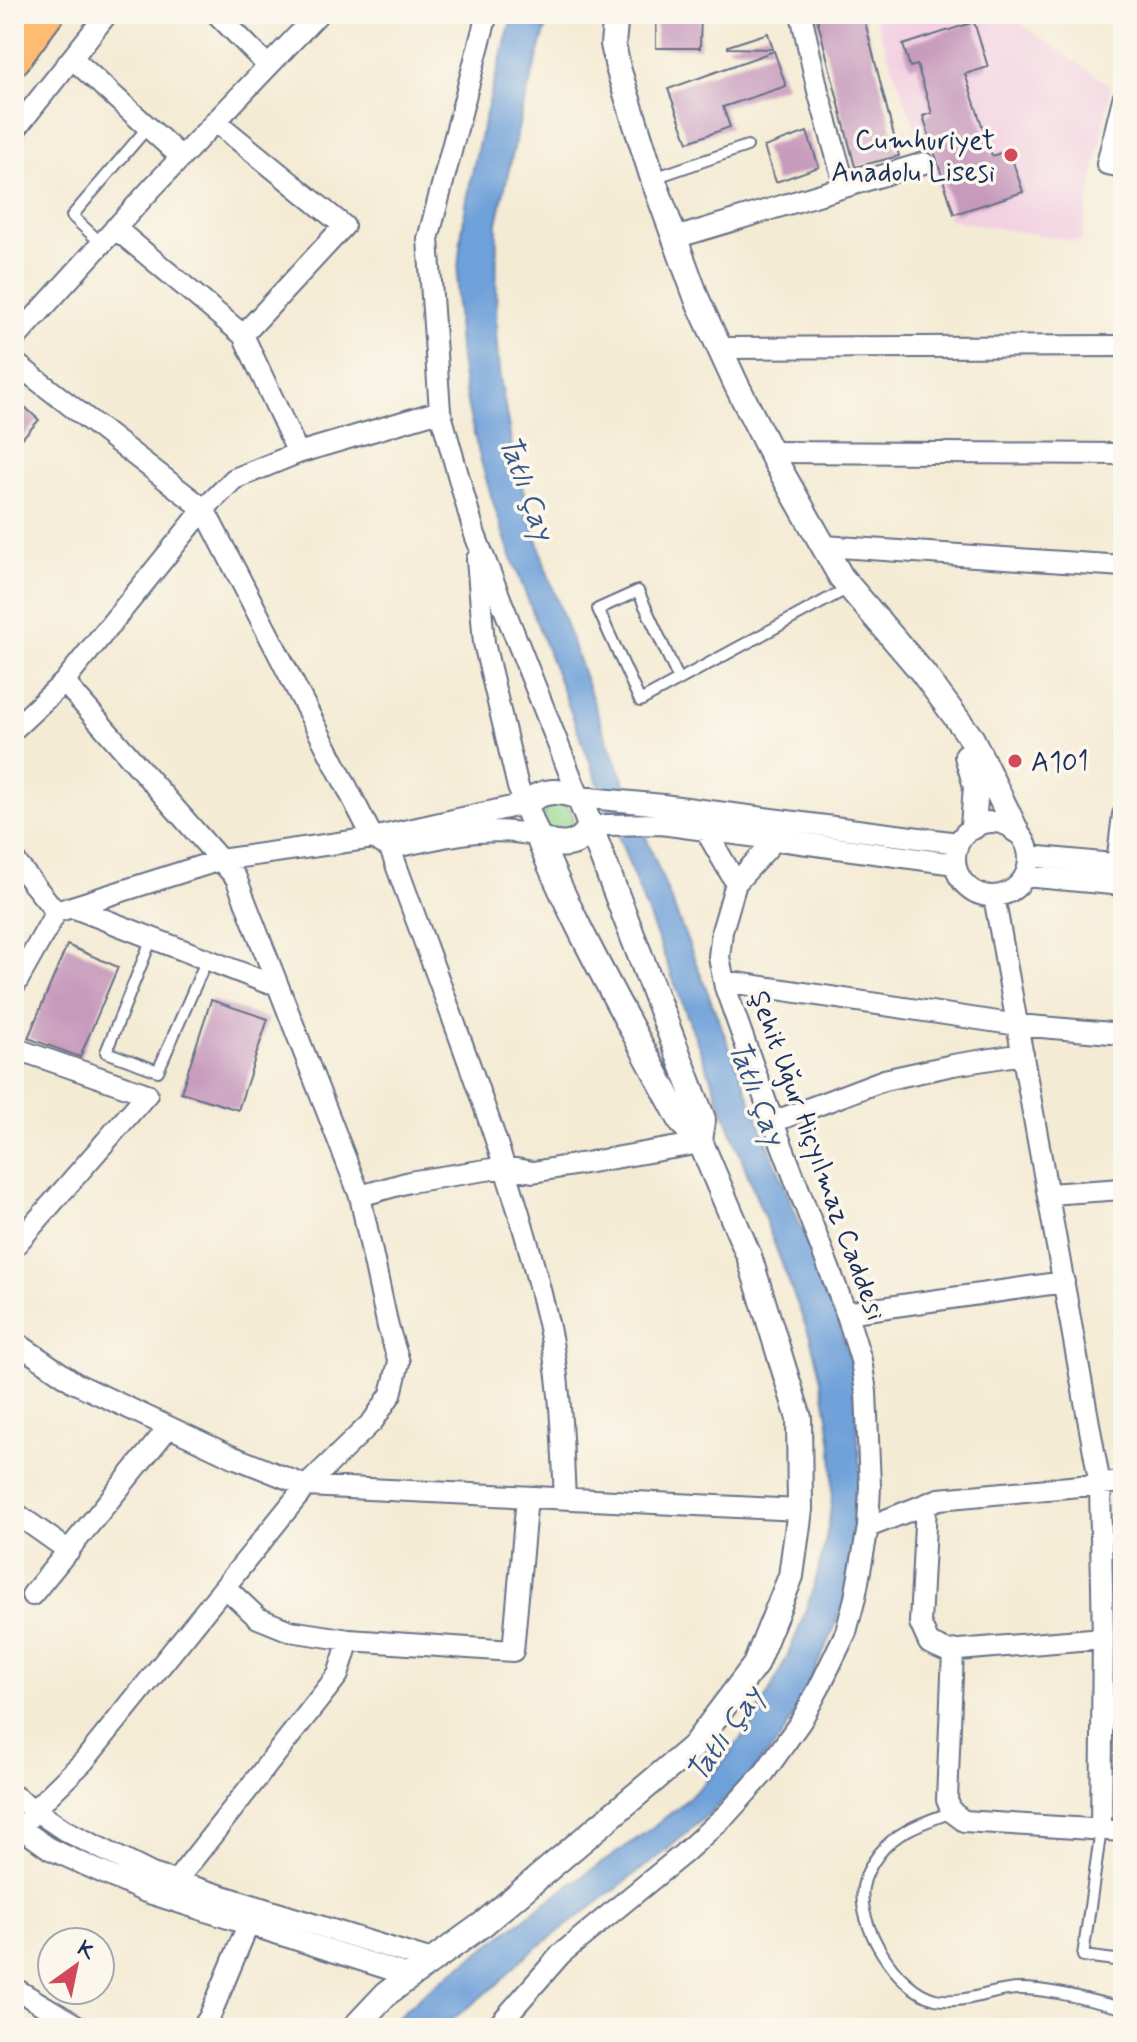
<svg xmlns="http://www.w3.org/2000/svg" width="1137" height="2042" viewBox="0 0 1137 2042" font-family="Mynerve,sans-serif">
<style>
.built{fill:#f2cfe1}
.green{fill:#90d289;stroke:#568074;stroke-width:2}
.water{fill:#6ea0d9;stroke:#44689c;stroke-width:2}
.building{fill:#c69abc}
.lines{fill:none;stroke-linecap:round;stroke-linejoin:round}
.service-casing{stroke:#677187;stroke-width:14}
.minor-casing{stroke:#677187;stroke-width:24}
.tertiary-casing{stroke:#677187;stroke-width:28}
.trunk-casing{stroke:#677187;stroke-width:36}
.service{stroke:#fff;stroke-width:10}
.minor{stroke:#fff;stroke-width:20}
.tertiary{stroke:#fff;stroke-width:24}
.trunk{stroke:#ffbb71;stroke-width:32}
.poi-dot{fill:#d1495b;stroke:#fbf7ec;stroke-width:3}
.labels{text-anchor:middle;stroke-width:7;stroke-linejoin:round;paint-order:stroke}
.poi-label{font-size:28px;fill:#1b2f5e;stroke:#fbf7ec;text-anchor:end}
.street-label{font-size:28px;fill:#1b2f5e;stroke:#fbf7ec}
.water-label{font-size:30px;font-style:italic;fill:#385789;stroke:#fbf7ec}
</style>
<rect width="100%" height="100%" fill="#fbf7ec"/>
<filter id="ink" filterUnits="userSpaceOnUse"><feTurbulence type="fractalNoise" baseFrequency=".0125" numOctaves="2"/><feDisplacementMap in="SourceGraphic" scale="16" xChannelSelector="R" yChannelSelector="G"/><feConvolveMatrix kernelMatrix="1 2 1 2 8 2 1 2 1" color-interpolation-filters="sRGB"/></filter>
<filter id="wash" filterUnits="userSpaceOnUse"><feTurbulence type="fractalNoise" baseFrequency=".006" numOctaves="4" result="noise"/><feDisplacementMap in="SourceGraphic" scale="32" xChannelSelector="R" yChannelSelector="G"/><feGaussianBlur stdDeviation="1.8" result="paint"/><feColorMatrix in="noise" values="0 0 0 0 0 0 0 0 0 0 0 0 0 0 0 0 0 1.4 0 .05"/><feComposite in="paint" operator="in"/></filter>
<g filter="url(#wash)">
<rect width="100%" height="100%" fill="#f4ebd4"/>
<path class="built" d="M873,14H1006L1108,84L1110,90L1081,242L949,220Z"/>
<path class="green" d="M543 819a15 15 0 1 1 30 0a15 15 0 1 1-30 0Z"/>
<path class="water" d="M513,14H550L522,111L497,223L496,334L499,372L514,458L545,566L603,729L839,1323L854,1374L860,1468V1520L847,1590L832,1634L793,1717L780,1739L743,1783L726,1799L663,1853L522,1959L499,1983L441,2028H389C413,1997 447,1977 477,1954C505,1933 532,1912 560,1892C610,1856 667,1823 709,1778C776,1707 833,1571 833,1474C833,1428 822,1381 810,1337L510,553C477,458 448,359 459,257C467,174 491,94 513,14Z"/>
<g id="blocks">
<path class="building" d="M656,14H701L700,48H656Z
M835,14H863L899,156L855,167L817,18Z
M974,22L988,67L965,74L992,156L1009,150L1023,192L954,214L923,116L932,113L917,65L910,67L903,45Z
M768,33L773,49L728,48V46Z
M774,51L786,86L723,107L730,127L688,142L668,89Z
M807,132L819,167L776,182L764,147Z
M14,397L39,420L14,447Z
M67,945L118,967L80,1057L28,1038Z
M211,1000L268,1019L238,1110L181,1092Z"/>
</g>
</g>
<g filter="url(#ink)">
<use href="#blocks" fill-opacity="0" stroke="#677187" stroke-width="2"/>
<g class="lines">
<defs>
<path id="service" d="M654,178L747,146
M101,243L72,216L148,127
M679,680L638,591L598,609L640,701L850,587
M152,938L106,1052L158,1071L207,959
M952,1812C925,1822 897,1830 879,1854C872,1863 865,1875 863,1887C857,1925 897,1990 935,1999C965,2005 992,1989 1020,1989C1054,1989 1090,2001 1123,2008
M1101,1829L1083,1956L1123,1961"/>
<path id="minor" d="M217,14L268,66
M487,14L428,239L440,411L475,535L579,797L663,805L958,843
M801,14L818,91L845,186
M72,58L181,157
M1123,99L1107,164L1123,167
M14,131L107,14
M115,228L243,335L344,226L215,121
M675,238L924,163
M243,335L298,453
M14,340L152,188L318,14
M719,348L1123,346
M14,362L204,509L373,838L390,848C446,1004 511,1160 548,1323C561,1380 562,1440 565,1499
M771,452L1123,454
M824,546L1123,566
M64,682L236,878L360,1196
M14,729L64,682L204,509L234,479L298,453L440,411
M955 859a37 37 0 1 1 74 0a37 37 0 1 1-74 0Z
M589,828L606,825L661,824L955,864
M706,831L736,883
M390,848C438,839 488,823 537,836
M1029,856L1123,865
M14,860L56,912L220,860L373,838L525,804L518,787L484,643L477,559
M1117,864L1123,815
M1025,876L1123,885
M994,896L1100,1485L1103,1638L1101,1829
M72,907L265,982L277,983
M724,981L1018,1025L1123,1034
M14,987L56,912
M14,1048L147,1094L14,1247
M773,1122L884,1080L953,1065L1023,1054
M1048,1194L1123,1189
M846,1313L1064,1282
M14,1341L75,1383L231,1456L306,1486L800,1510
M926,1505L920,1623L929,1643L947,1651L1103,1638
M14,1512L69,1551
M868,1527L939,1499L1123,1482
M225,1587L258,1618L290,1631L349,1640L513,1651L527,1497
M32,1595L169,1427
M953,1651L947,1800L952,1812L964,1821L1123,1831
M14,1796L64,1830L152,1874L432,1961
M14,1823L50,1849L146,1892L411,1976
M14,1840L34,1810L84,1761L306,1486L373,1421L391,1394L399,1362L388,1327L360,1196L409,1182L505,1167L533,1172L701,1143
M176,1881L338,1675L349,1640
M14,1988L81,2028
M202,2028L209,2018L248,1925
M496,2028L561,1954L683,1854L727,1814L764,1773L801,1721L819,1688L846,1632L855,1598L868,1527L870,1486L866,1392L861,1360L848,1318L773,1122L725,987L719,957L722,931L736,883L775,840"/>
<path id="tertiary" d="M616,14L613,44L618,68L653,179L697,299L736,384L774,459L841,577L923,673L972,739L1016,830
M967,756L976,786L973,827
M537,836C555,848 578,849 589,828
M354,2028L386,1994L483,1924L693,1747L755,1665L791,1576L800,1510L799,1418L749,1256L700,1141L682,1123C628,1019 566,915 525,804C543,789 557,790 579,797L703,1119L700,1141"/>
<path id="trunk" d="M14,59L47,14"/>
</defs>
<use href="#service" class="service-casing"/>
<use href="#minor" class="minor-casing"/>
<use href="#tertiary" class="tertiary-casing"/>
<use href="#trunk" class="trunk-casing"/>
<use href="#service" class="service"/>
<use href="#minor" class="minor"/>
<use href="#tertiary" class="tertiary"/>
<use href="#trunk" class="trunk"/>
</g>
</g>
<g class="poi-dot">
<circle cx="1011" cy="155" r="8"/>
<circle cx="1015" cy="761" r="8"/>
</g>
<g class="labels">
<g class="poi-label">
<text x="995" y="149">Cumhuriyet<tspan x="995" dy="32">Anadolu Lisesi</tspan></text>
<text x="1031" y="771" text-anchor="start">A101</text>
</g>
<g class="street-label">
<text transform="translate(819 1155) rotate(70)" y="10">Şehit Uğur Hiçyılmaz Caddesi</text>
</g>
<g class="water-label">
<text transform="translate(527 487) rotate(70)" y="10">Tatlı Çay</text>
<text transform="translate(757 1092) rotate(69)" y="10">Tatlı Çay</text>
<text transform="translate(724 1734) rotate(-55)" y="10">Tatlı Çay</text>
</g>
</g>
<rect width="1137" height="2042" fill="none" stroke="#fbf7ec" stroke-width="48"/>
<g transform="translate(76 1966) rotate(33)"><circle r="38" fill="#fbf7ec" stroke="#a1a7b3" stroke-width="2"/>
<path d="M0-6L14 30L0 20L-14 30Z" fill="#d1495b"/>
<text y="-12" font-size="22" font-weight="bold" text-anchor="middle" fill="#1b2f5e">K</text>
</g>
</svg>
